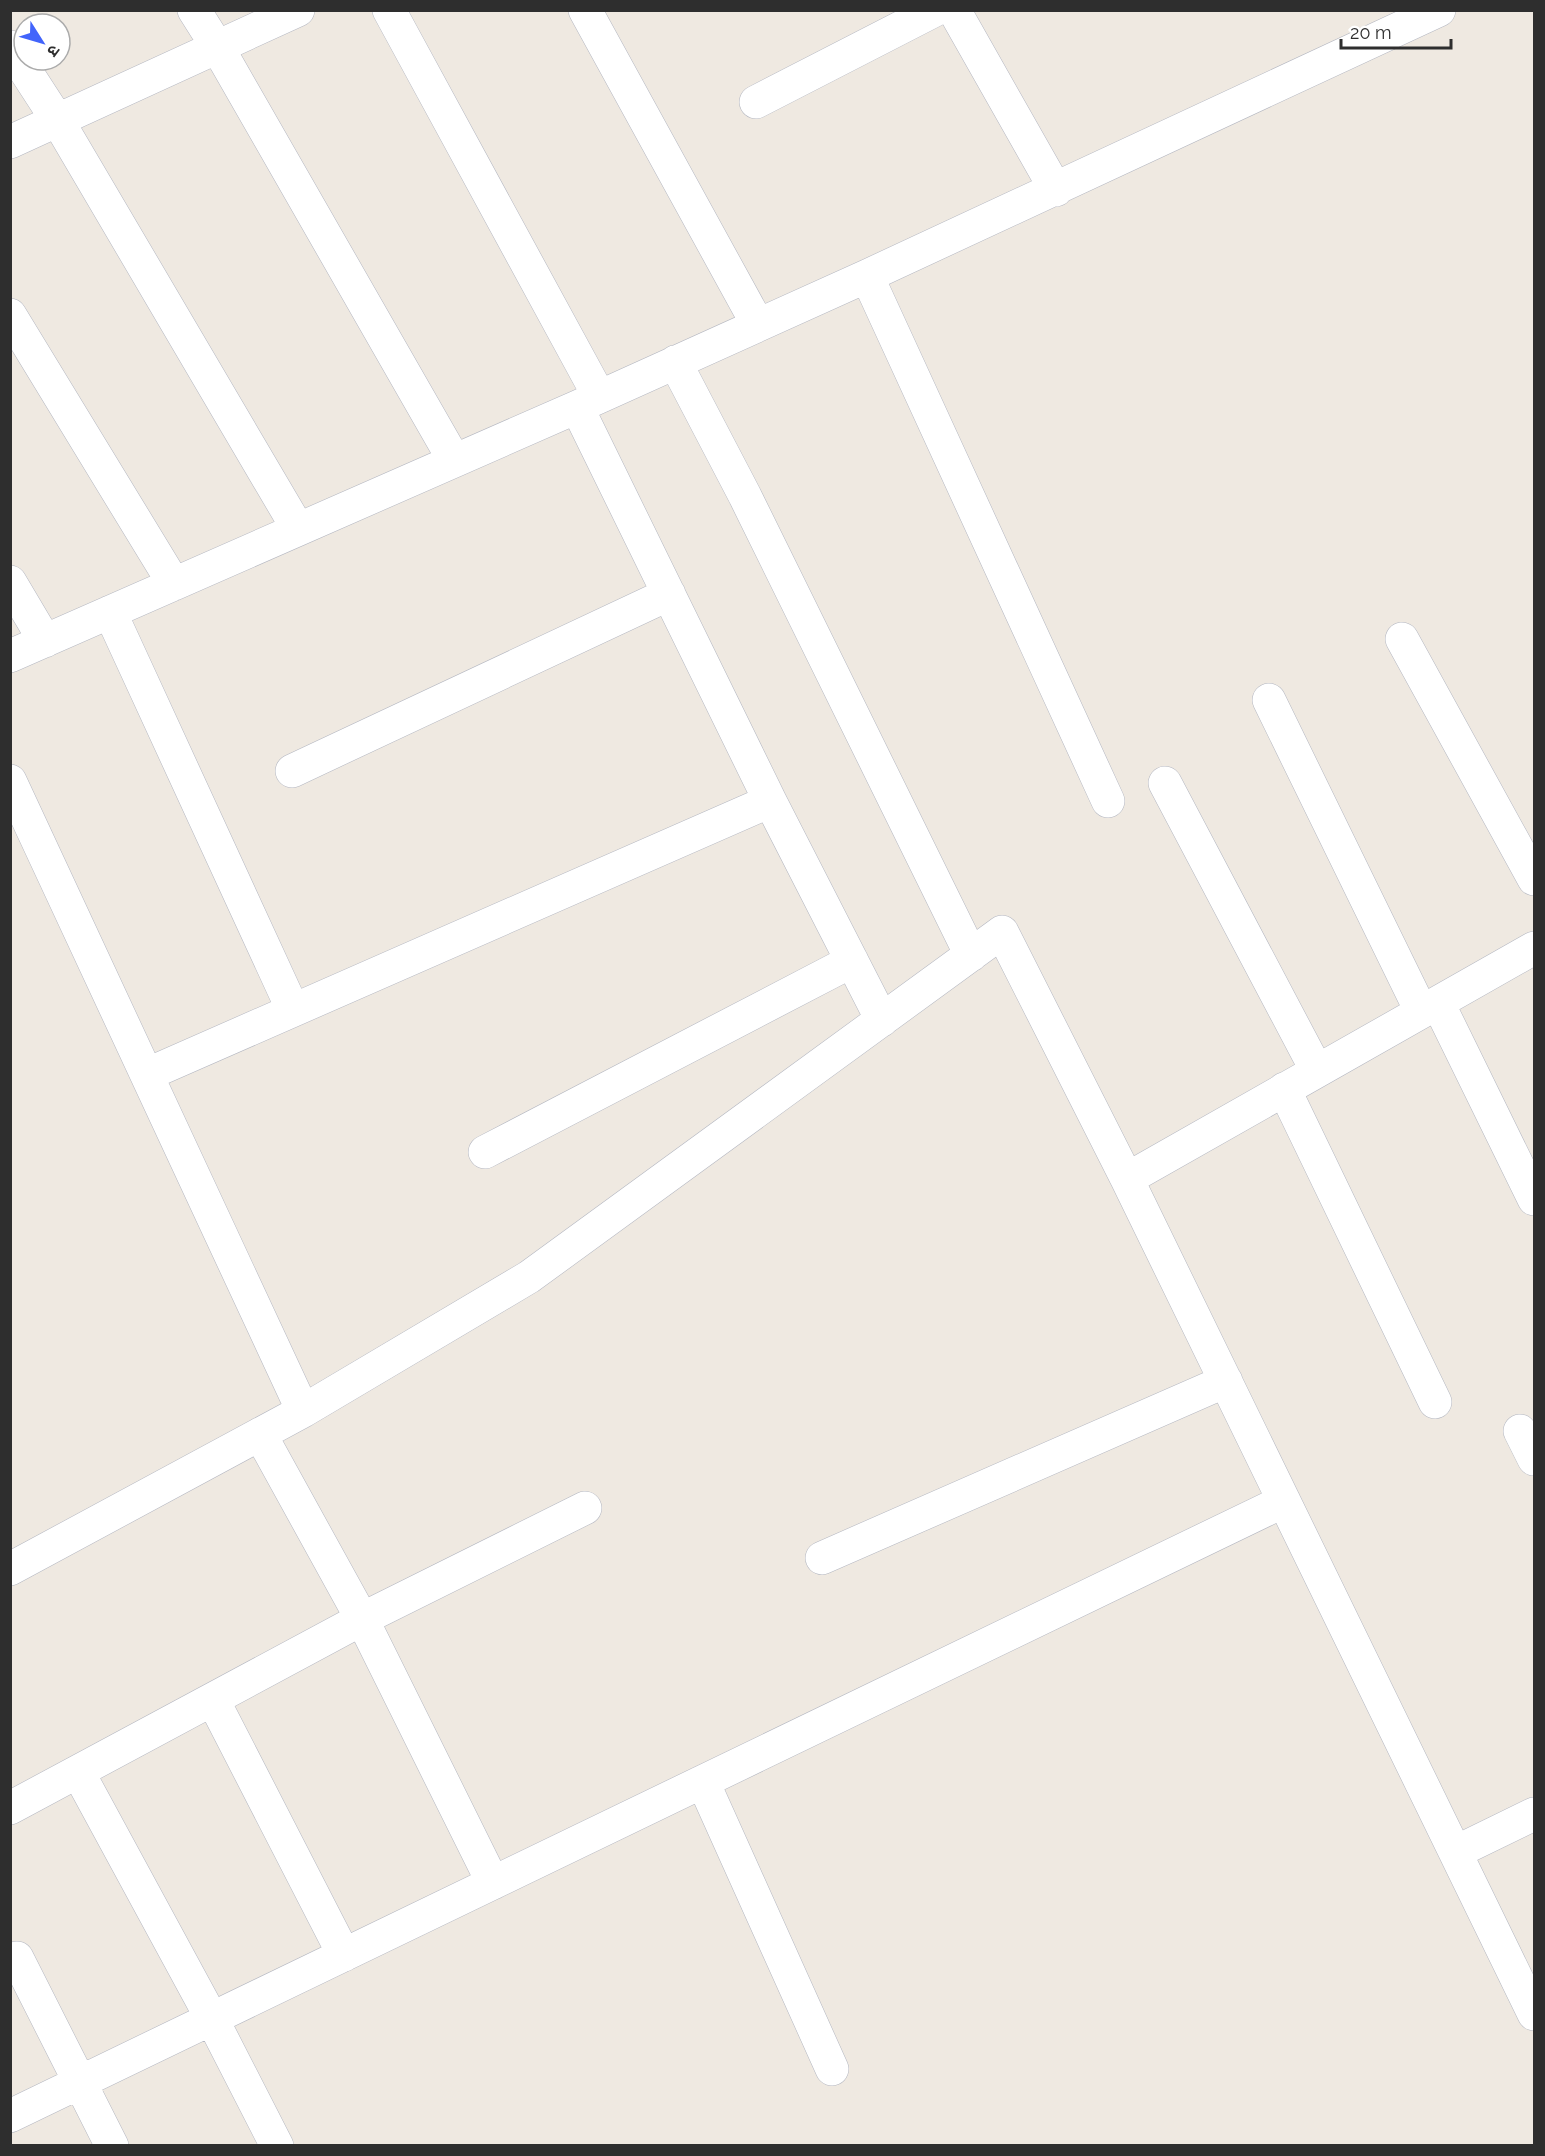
<svg xmlns="http://www.w3.org/2000/svg" width="1545" height="2156" viewBox="0 0 1545 2156" font-family="Raleway,'Noto Sans Devanagari',sans-serif">
<style>
.lines{fill:none;stroke-linecap:round;stroke-linejoin:round}
.street-casing{stroke:#b4b7c1;stroke-width:34}
.street{stroke:#fff;stroke-width:33}
</style>
<rect width="100%" height="100%" fill="#efe9e1"/>
<g class="lines">
<defs>
<path id="street" d="M194,10L218,48L454,460
M389,10L599,396
M585,10L758,325
M954,10L1056,190
M10,47L58,121L298,529
M756,102L935,10
M10,142L298,10
M867,276L1108,801
M10,315L174,584
M675,362L745,496L971,955
M577,407L770,801L882,1020
M10,582L45,641
M110,612L293,1010
M1402,639L1534,879
M10,656L577,407L867,276L1439,10
M1269,700L1421,1011
M292,771L669,594
M10,781L303,1411
M1165,783L1317,1071
M1438,1003L1534,1199
M148,1074L770,801
M1284,1089L1435,1402
M485,1152L852,961
M1127,1179L1534,948
M1520,1431L1534,1459
M260,1434L362,1619L493,1883
M822,1558L1226,1381
M10,1569L303,1411L529,1277L1002,932L1127,1179L1534,2014
M213,1700L344,1955
M78,1772L212,2019L277,2146
M703,1782L832,2069
M10,1808L362,1619L585,1508
M1456,1852L1534,1814
M17,1958L112,2146
M10,2116L1284,1501"/>
</defs>
<use href="#street" class="street-casing"/>
<use href="#street" class="street"/>
</g>
<rect width="1545" height="2156" fill="none" stroke="#2e2e2e" stroke-width="24"/>
<g transform="translate(42 42) rotate(127)"><circle r="28" fill="#ffffff" stroke="#ababab" stroke-width="1.5"/>
<path d="M0-4.5L10 22L0 15L-10 22Z" fill="#4264fb"/>
<text y="-9" font-size="16" font-weight="bold" text-anchor="middle" fill="#2e2e2e">उ</text>
</g>
<path d="M1341 39v9h110v-9" fill="none" stroke="#2e2e2e" stroke-width="3"/>
<text x="1350" y="39" font-size="18" fill="#2e2e2e" stroke="#ffffff" stroke-width="4.5" paint-order="stroke">20 m</text>
</svg>
